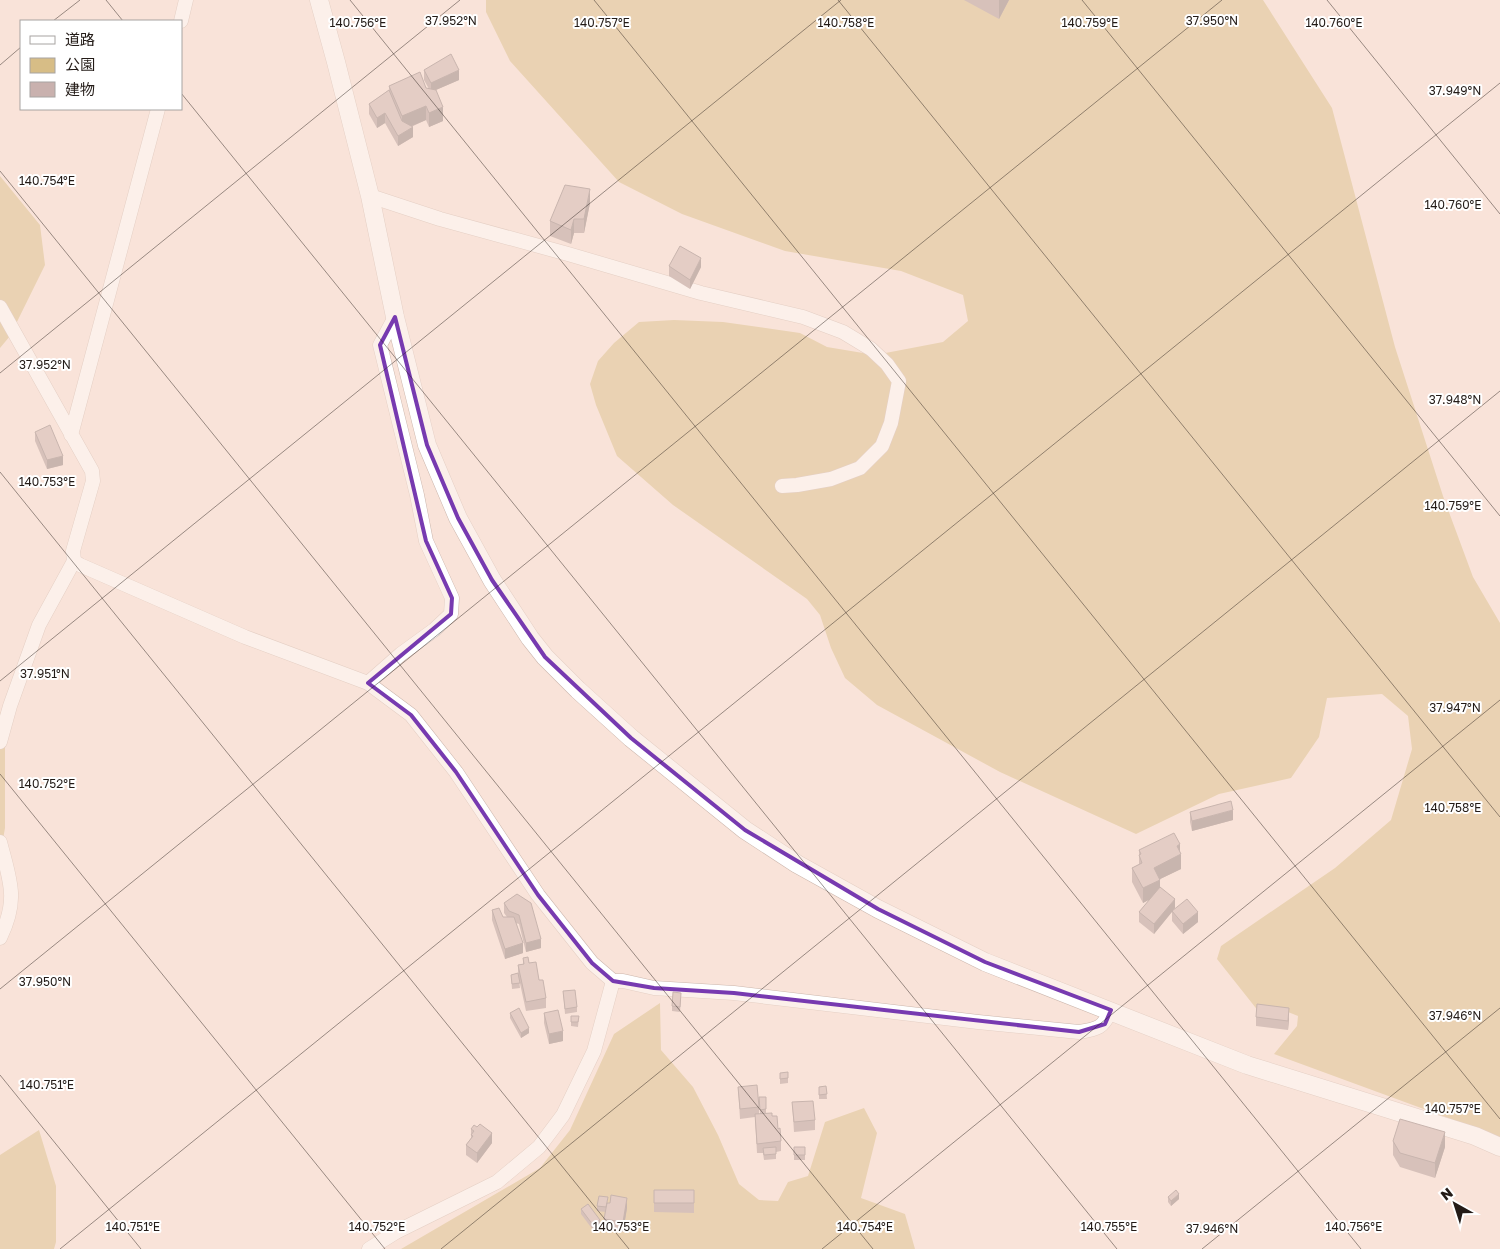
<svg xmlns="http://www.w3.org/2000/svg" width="1500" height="1249" viewBox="0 0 1500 1249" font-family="'Golos Text','Noto Sans JP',sans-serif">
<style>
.green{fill:#d7bd86}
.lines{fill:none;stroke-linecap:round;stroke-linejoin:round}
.minor-casing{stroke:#ccb7ad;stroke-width:15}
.tertiary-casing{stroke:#ccb7ad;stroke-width:19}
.minor{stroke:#fff;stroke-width:14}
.tertiary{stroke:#fff;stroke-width:18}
.wall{fill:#ad9896}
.shaded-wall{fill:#8d7c7a}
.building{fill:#c9b1ae;stroke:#8d7c7a}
.marked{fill:none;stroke:#773ab0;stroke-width:4;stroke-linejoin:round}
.ticks{fill:none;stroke:#231b17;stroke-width:1;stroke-opacity:0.45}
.ticks-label{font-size:12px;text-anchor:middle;fill:#231b17;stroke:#fff;stroke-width:4;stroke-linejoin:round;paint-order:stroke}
</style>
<rect width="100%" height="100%" fill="#f9e3d9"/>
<path class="green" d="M486,0H1263L1332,108L1395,347L1443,496L1473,577L1500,623V1137L1274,1054L1297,1026L1298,1016L1288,1012H1259L1217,959L1221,946L1335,868L1391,820L1412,749L1408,716L1382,694L1327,698L1319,737L1291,778L1219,794L1136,834L1000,772L877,705L845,678L831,648L820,615L807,599L673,505L617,456L596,405L590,384L598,361L614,343L639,322L674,320L723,322L800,333L827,347L875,355L943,342L968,321L963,295L901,271L785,251L682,214L619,182L510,61L486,12Z
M0,176L40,225L45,265L10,336L0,348Z
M0,712L5,719V828L0,856Z
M660,1003L661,1050L693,1087L718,1135L739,1184L759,1200L778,1201L788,1182L808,1176L825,1122L864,1108L877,1133L861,1198L905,1214L915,1249H401L540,1168L570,1130L614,1034Z
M39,1130L56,1186V1242L54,1249H0V1155Z"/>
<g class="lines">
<defs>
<path id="minor" d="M181,21L186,0
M370,196L440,219L568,254L701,293L803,317L843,332L871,349L887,364L899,381L891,423L882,446L860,468L831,479L797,485L782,486
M0,307L92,471L93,481L73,551L74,561L39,625L10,706L0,742
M71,435L158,109
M74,561L80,565L245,637L368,683L411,715L456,772L538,895L592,963L613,981H623L654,988L734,993L978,1022L1079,1032C1098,1029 1103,1028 1111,1010
M368,683L401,654L434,630L451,614L452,598L426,541L417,495L380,345L395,317
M0,842C10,881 19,899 0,938
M369,1249L396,1232L497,1182L539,1147L563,1115L594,1051L613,981"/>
<path id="tertiary" d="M319,0L336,62L370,196L395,317L427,445L458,518L492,580L530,638L545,657L578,690L631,738L745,830L797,864L878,909L985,962L1247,1065L1475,1136L1500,1147"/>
</defs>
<use href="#minor" class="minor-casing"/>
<use href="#tertiary" class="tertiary-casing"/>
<use href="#minor" class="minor"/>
<use href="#tertiary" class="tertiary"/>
</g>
<path class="wall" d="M964,0H1009L999,19Z
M424,70L459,80L436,90L443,121L429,127L426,120L411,127L413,137L398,146L385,123L377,128L369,114V104L389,90V86L429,89L424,80Z
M590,203L584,233H574L571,244L550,236V221Z
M669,266L701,267L690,289L669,276Z
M35,432L63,465L47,469L35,441Z
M1190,812L1233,820L1192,831L1190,822Z
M1139,850L1180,852L1181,869L1160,879V887L1175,908L1173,911L1198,922L1183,934L1172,921V912L1154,934L1139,922V912L1150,899L1143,903L1132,882V868L1139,864Z
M517,894L541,948L526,952L519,924L516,923L523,953L505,959L492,920V910L503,917H507L504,913V903Z
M523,958L539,980L546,998V1008L526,1011L519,979L520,988L512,989L511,975L518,973V965L523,964Z
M563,991L577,1007V1012L565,1014Z
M681,998L680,1012L672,1011V1006Z
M510,1013L529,1033L521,1038L510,1018Z
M544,1013L563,1041L549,1044L544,1023Z
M571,1016H579L578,1027L571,1026Z
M1256,1017L1289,1018L1288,1030L1256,1026Z
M780,1073L788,1078V1083L780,1084Z
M826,1086L827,1099H819V1087Z
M738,1087L759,1107V1114H760L759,1097H766V1113L772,1116L781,1141V1151L776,1152V1159L764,1160L763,1153H757L755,1117L740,1119Z
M792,1102L815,1120V1130L794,1132Z
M471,1129L492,1143L477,1163L466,1155V1145L471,1138Z
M1393,1141L1445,1147L1435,1178L1400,1167L1393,1155Z
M794,1147H805V1160H794Z
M654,1190H694V1213L654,1212Z
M1168,1197L1179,1199L1171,1206L1168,1202Z
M608,1203L627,1208L623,1232L604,1229V1219L606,1212L597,1211V1206Z
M581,1209L600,1225L593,1230L581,1214Z"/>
<path class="shaded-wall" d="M999,0H1009L999,19Z
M459,70V80L431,92V83Z
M426,106V120L402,130V116Z
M443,107V121L429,127V113Z
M385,113V123L377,128V118Z
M413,127V137L398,146V136Z
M590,189V203L584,233V219Z
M574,219V233L571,244V230Z
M701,258V267L690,289V280Z
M63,456V465L47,469V460Z
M1233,810V820L1192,831V821Z
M1180,844V855L1181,854V869L1154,882V868L1177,846Z
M1160,880V894L1143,903V888Z
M1175,899V908L1154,934V924Z
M1198,912V922L1183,934V924Z
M541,939V948L526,952V943Z
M523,943V953L505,959V949Z
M1289,1008V1018L1288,1030V1021Z
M529,1028V1033L521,1038V1033Z
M563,1031V1041L549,1044V1034Z
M1445,1132V1147L1435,1178V1163Z
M492,1133V1143L477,1163V1153Z
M1179,1194V1199L1171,1206V1201Z
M627,1198V1208L623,1232V1222Z
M600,1220V1225L593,1230V1225Z"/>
<path class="building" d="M451,54L459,70L431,83L424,70Z
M420,72L426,88L436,90L443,107L429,113L426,106L402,116L389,86Z
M389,90L402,121L413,127L398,136L385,113L377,118L369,104Z
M565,185L590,189L584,219H574L571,230L550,221Z
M680,246L701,258L690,280L669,266Z
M50,425L63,456L47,460L35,432Z
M1231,801L1233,810L1192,821L1190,812Z
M1174,833L1180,844L1177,846L1181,854L1154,868L1160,880L1143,888L1132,868L1142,863L1139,855L1141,854L1139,850Z
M1160,887L1175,899L1154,924L1139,912Z
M517,894L531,903L541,939L526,943L519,915L509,911L504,903Z
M1187,899L1198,912L1183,924L1172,911Z
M499,908L503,917H514L523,943L505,949L492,910Z
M528,957L529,963L536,962L539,980H543L546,998L526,1002L518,965L524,964L523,958Z
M518,973L520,983L512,984L511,975Z
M575,990L577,1007L565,1009L563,991Z
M673,992L681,993L680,1007L672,1006Z
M1257,1004L1289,1008L1288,1021L1256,1017Z
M519,1008L529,1028L521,1033L510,1013Z
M558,1010L563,1031L549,1034L544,1013Z
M571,1016H579L578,1022H571Z
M788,1072V1078L780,1079V1073Z
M757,1085L759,1107L740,1109L738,1087Z
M826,1086L827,1094L819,1095V1087Z
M759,1097H766V1109L760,1110Z
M813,1101L815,1120L794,1122L792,1102Z
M772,1113V1116H777L778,1129L780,1128L781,1141L757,1144L755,1114Z
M1400,1119L1445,1132L1435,1163L1400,1153L1393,1141Z
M480,1124L492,1133L477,1153L466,1145L473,1136L471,1135L474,1131L471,1129L474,1125L477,1127Z
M776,1147V1154L764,1155L763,1148Z
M794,1147H805V1155H794Z
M654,1190H694V1203H654Z
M1176,1190L1179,1194L1171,1201L1168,1197Z
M611,1195L627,1198L623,1222L604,1219L607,1203H610Z
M599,1196L608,1197L606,1207L597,1206Z
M588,1204L600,1220L593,1225L581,1209Z"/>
<path d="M0 0H1500V1249H0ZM395,317L427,445L458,518L492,580L545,657L631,738L745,830L878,909L985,962L1111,1010L1105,1024L1079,1032L734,993L654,988L613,981L592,963L538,895L456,772L411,715L368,683L451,614L452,598L426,541L380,345Z" fill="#f9e3d9" fill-opacity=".55" fill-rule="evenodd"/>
<path class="marked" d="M395,317L427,445L458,518L492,580L545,657L631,738L745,830L878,909L985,962L1111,1010L1105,1024L1079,1032L734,993L654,988L613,981L592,963L538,895L456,772L411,715L368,683L451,614L452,598L426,541L380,345Z"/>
<path class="ticks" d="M106,0L123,21M350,0L1361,1249M594,0L1500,1119M838,0L1500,817M1082,0L1500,516M1327,0L1500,214M53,21L80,0M0,65L21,47M181,93L1117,1249M0,171L873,1249M0,373L460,0M0,472L629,1249M0,681L841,0M0,774L385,1249M0,989L1222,0M0,1075L141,1249M60,1249L1500,83M441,1249L1500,391M822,1249L1500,700M1202,1249L1500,1008"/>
<g class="ticks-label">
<text x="451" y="25">37.952°N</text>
<text x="1212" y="25">37.950°N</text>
<text x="602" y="27">140.757°E</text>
<text x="358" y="27">140.756°E</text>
<text x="846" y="27">140.758°E</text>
<text x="1090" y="27">140.759°E</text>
<text x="1334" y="27">140.760°E</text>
<text x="1455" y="95">37.949°N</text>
<text x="47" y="185">140.754°E</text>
<text x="1453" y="209">140.760°E</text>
<text x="45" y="369">37.952°N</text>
<text x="1455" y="404">37.948°N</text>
<text x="47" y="486">140.753°E</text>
<text x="1453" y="510">140.759°E</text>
<text x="45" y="678">37.951°N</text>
<text x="1455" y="712">37.947°N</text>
<text x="47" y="788">140.752°E</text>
<text x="1453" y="812">140.758°E</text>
<text x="45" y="986">37.950°N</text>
<text x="1455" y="1020">37.946°N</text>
<text x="47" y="1089">140.751°E</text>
<text x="1453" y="1113">140.757°E</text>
<text x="133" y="1231">140.751°E</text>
<text x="377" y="1231">140.752°E</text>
<text x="621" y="1231">140.753°E</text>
<text x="865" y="1231">140.754°E</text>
<text x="1109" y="1231">140.755°E</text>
<text x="1354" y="1231">140.756°E</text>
<text x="1212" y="1233">37.946°N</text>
</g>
<rect x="20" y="20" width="162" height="90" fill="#ffffff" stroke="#a7a4a2"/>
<rect x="30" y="36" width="25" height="8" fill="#ffffff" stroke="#a7a4a2"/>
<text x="65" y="45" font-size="15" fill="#231b17">道路</text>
<rect x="30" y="58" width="25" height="15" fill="#d7bd86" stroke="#a7a4a2"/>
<text x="65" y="70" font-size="15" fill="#231b17">公園</text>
<rect x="30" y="82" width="25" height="15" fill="#c9b1ae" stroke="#a7a4a2"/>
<text x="65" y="95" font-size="15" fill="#231b17">建物</text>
<g transform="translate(1455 1204) rotate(321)" stroke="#ffffff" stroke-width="4" paint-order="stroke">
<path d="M0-4L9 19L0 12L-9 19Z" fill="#231b17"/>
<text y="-8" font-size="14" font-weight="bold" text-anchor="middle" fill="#231b17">N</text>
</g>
</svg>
